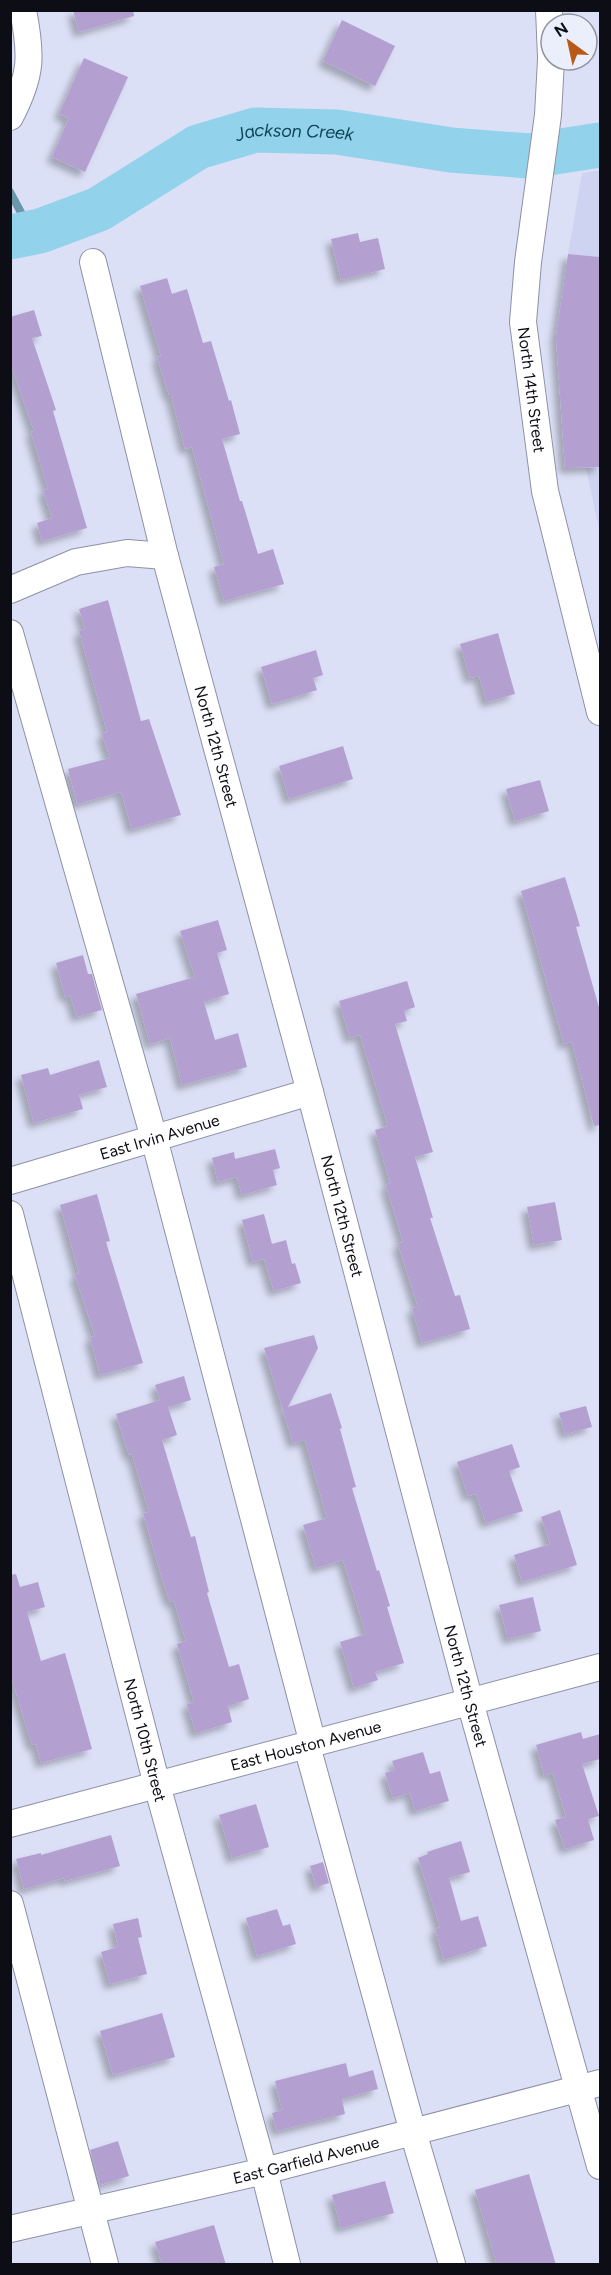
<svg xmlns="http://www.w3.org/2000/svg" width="611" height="2275" viewBox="0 0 611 2275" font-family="Figtree,sans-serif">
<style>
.built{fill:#ced3f1}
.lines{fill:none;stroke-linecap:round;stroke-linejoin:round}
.stream{stroke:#6a97ab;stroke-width:8}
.river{stroke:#92d2eb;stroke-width:45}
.building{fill:#b49fd1;filter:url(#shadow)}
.minor-casing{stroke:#8e91a6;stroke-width:28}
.minor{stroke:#fff;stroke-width:26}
.labels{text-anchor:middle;stroke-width:5;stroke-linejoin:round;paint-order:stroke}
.street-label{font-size:16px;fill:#0d0e15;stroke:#ebeefb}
.water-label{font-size:18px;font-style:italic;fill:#0f4658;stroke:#ebeefb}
</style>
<defs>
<filter id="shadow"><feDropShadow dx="-5.5" dy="5.5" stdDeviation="3" flood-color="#0004"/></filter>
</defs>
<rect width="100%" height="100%" fill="#dce0f6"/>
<path class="built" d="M600,170V257L568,254L582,173Z
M600,467V534L586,468Z"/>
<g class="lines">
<path class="stream" d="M10,192L32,233"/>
<path class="river" id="s1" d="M10,237L40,231L99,209L198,147L255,130L337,132L451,150L529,156L600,145"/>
</g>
<path class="building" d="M73,10H133L134,16L79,32Z
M342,20L395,46L375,86L323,61Z
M84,58L128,77L85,172L52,157L69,118L59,114Z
M358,233L360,242L378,238L385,269L341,280L331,239Z
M568,254L600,257V467L565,468L556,337Z
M167,278L172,294L187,289L203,343L211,341L229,401L231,400L240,434L222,439L240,501H242L258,554L273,549L284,584L224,601L214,567L224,564L192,447L185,449L171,395H169L157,357L161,356L140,286Z
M34,310L42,336L32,338L56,410L53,411L87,528L42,541L37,523L52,518L43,490L48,489L31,432L34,431L10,362V317Z
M108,600L141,721L149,719L181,815L132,829L121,792L77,804L68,769L110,758L102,734L107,732L79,631L85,629L79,609Z
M498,633L515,694L487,702L479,676L470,678L460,644Z
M316,650L323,675L313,678L317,690L272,704L261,667Z
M343,746L353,779L289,799L279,766Z
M540,780L549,811L515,821L506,789Z
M565,877L580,926L576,927L600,1011V1125L594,1126L572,1042L564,1044L521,891Z
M218,920L227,950L217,953L229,994L204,1002L215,1040L238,1033L247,1067L182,1085L170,1038L150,1044L136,994L195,977L180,931Z
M83,955L88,974H92L102,1010L77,1017L70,995L65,997L56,963Z
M407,981L415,1007L404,1011L407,1021L395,1024L433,1152L415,1157L433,1218H430L455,1296L460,1295L470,1329L422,1343L412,1308L418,1307L398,1244L403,1242L386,1185L390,1183L375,1130L388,1126L360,1035L350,1038L339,1001Z
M99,1060L107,1087L79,1095L83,1109L34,1123L21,1075L48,1068L50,1075Z
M275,1149L280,1168L273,1170L277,1185L242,1195L237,1177L218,1182L212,1158L234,1152L235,1159Z
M97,1194L110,1241L106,1242L143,1363L100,1375L90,1337L95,1336L75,1275L79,1273L60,1205Z
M555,1202L562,1240L534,1245L527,1207Z
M264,1214L272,1244L286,1240L292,1264L295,1263L301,1283L274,1291L264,1259L253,1262L242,1220Z
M314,1335L318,1348L288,1407L331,1393L342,1428L340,1429L356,1487L352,1488L377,1571L379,1570L390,1606L387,1607L404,1663L375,1672L378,1680L354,1688L340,1642L366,1634L343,1560L316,1568L303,1525L327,1518L305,1440L293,1443L264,1348Z
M184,1376L191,1400L168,1407L177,1435L162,1440L191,1537L195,1536L209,1592L207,1593L229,1667L239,1664L249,1699L228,1706L232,1722L196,1733L187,1704L194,1702L177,1644L186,1641L174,1601L170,1602L163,1582L143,1513L149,1512L132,1454L129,1455L116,1414L160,1400L155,1385Z
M586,1406L592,1427L565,1434L559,1413Z
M512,1444L520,1467L509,1471L523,1511L486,1523L476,1494L468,1496L457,1462Z
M560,1510L577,1565L522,1582L514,1555L550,1544L541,1517Z
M16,1574L20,1587L38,1582L45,1607L27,1612L41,1661L65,1653L92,1749L41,1763L36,1744L32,1745L10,1673V1575Z
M533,1597L541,1631L508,1639L499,1605Z
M581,1732L583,1739L600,1734V1759L582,1764L599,1816L588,1819L594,1840L565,1849L555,1820L566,1817L553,1773L544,1775L536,1745Z
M423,1752L430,1774L440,1771L449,1801L415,1811L410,1793L393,1798L385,1773L395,1770L392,1761Z
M256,1804L269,1847L232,1858L219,1815Z
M111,1835L120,1866L65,1881L64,1878L24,1889L16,1859L41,1853V1855Z
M461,1841L470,1872L449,1878L461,1921L478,1916L487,1946L444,1960L435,1929L440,1927L418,1858L428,1854L427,1852Z
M323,1862L329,1883L316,1887L310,1866Z
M277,1909L283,1926L290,1924L296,1944L257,1956L246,1918Z
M138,1918L142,1937L138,1938L147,1974L110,1984L101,1952L118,1947L113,1924Z
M162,2013L175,2057L113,2075L100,2031Z
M346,2063L349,2077L373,2070L378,2089L342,2099L345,2114L277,2131L272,2113L282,2110L275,2081Z
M118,2141L129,2176L100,2185L90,2150Z
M529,2174L556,2265H497L475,2190Z
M385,2181L394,2213L341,2228L332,2195Z
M214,2225L226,2265H162L155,2242Z"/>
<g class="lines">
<defs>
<g id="minor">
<path d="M549,10L551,57"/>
<path id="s2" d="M551,60L548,115L528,262L523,322L545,491L600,712"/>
<path d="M10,117C32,75 32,56 23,10"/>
<path id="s3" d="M93,262L165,556L310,1092L470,1702L600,2166"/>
<path d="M10,590L76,562L127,553L165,556"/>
<path d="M10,633L154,1138L313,1744"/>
<path id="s4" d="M10,1181L310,1092"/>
<path id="s5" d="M10,1214L157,1785L264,2171L287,2264"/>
<path d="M307,1746L413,2132L452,2264"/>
<path id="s6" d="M10,1824L600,1667"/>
<path d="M10,1904L105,2264"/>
<path id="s7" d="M10,2229L264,2171L600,2083"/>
</g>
</defs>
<use href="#minor" class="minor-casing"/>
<use href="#minor" class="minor"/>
</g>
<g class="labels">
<g class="street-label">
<text dy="6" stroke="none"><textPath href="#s2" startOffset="332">North 14th Street</textPath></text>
<text dy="6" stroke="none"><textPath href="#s3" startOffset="500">North 12th Street</textPath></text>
<text dy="6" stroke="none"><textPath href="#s4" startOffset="156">East Irvin Avenue</textPath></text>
<text dy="6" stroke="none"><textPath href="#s3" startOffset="986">North 12th Street</textPath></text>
<text dy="6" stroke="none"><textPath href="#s3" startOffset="1472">North 12th Street</textPath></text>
<text dy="6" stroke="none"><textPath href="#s5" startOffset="543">North 10th Street</textPath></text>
<text dy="6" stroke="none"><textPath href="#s6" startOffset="306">East Houston Avenue</textPath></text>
<text dy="6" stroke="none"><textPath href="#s7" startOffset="304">East Garfield Avenue</textPath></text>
</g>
<g class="water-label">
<text dy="6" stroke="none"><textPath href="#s1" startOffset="309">Jackson Creek</textPath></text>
</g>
</g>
<rect width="611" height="2275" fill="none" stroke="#0d0e15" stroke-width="24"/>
<g transform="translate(569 42) rotate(327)"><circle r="28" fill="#ebeefb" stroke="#92949f" stroke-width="1.5"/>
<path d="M0-4.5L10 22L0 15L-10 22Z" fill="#b95917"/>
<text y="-9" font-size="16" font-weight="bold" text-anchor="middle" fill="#0d0e15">N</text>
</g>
</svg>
